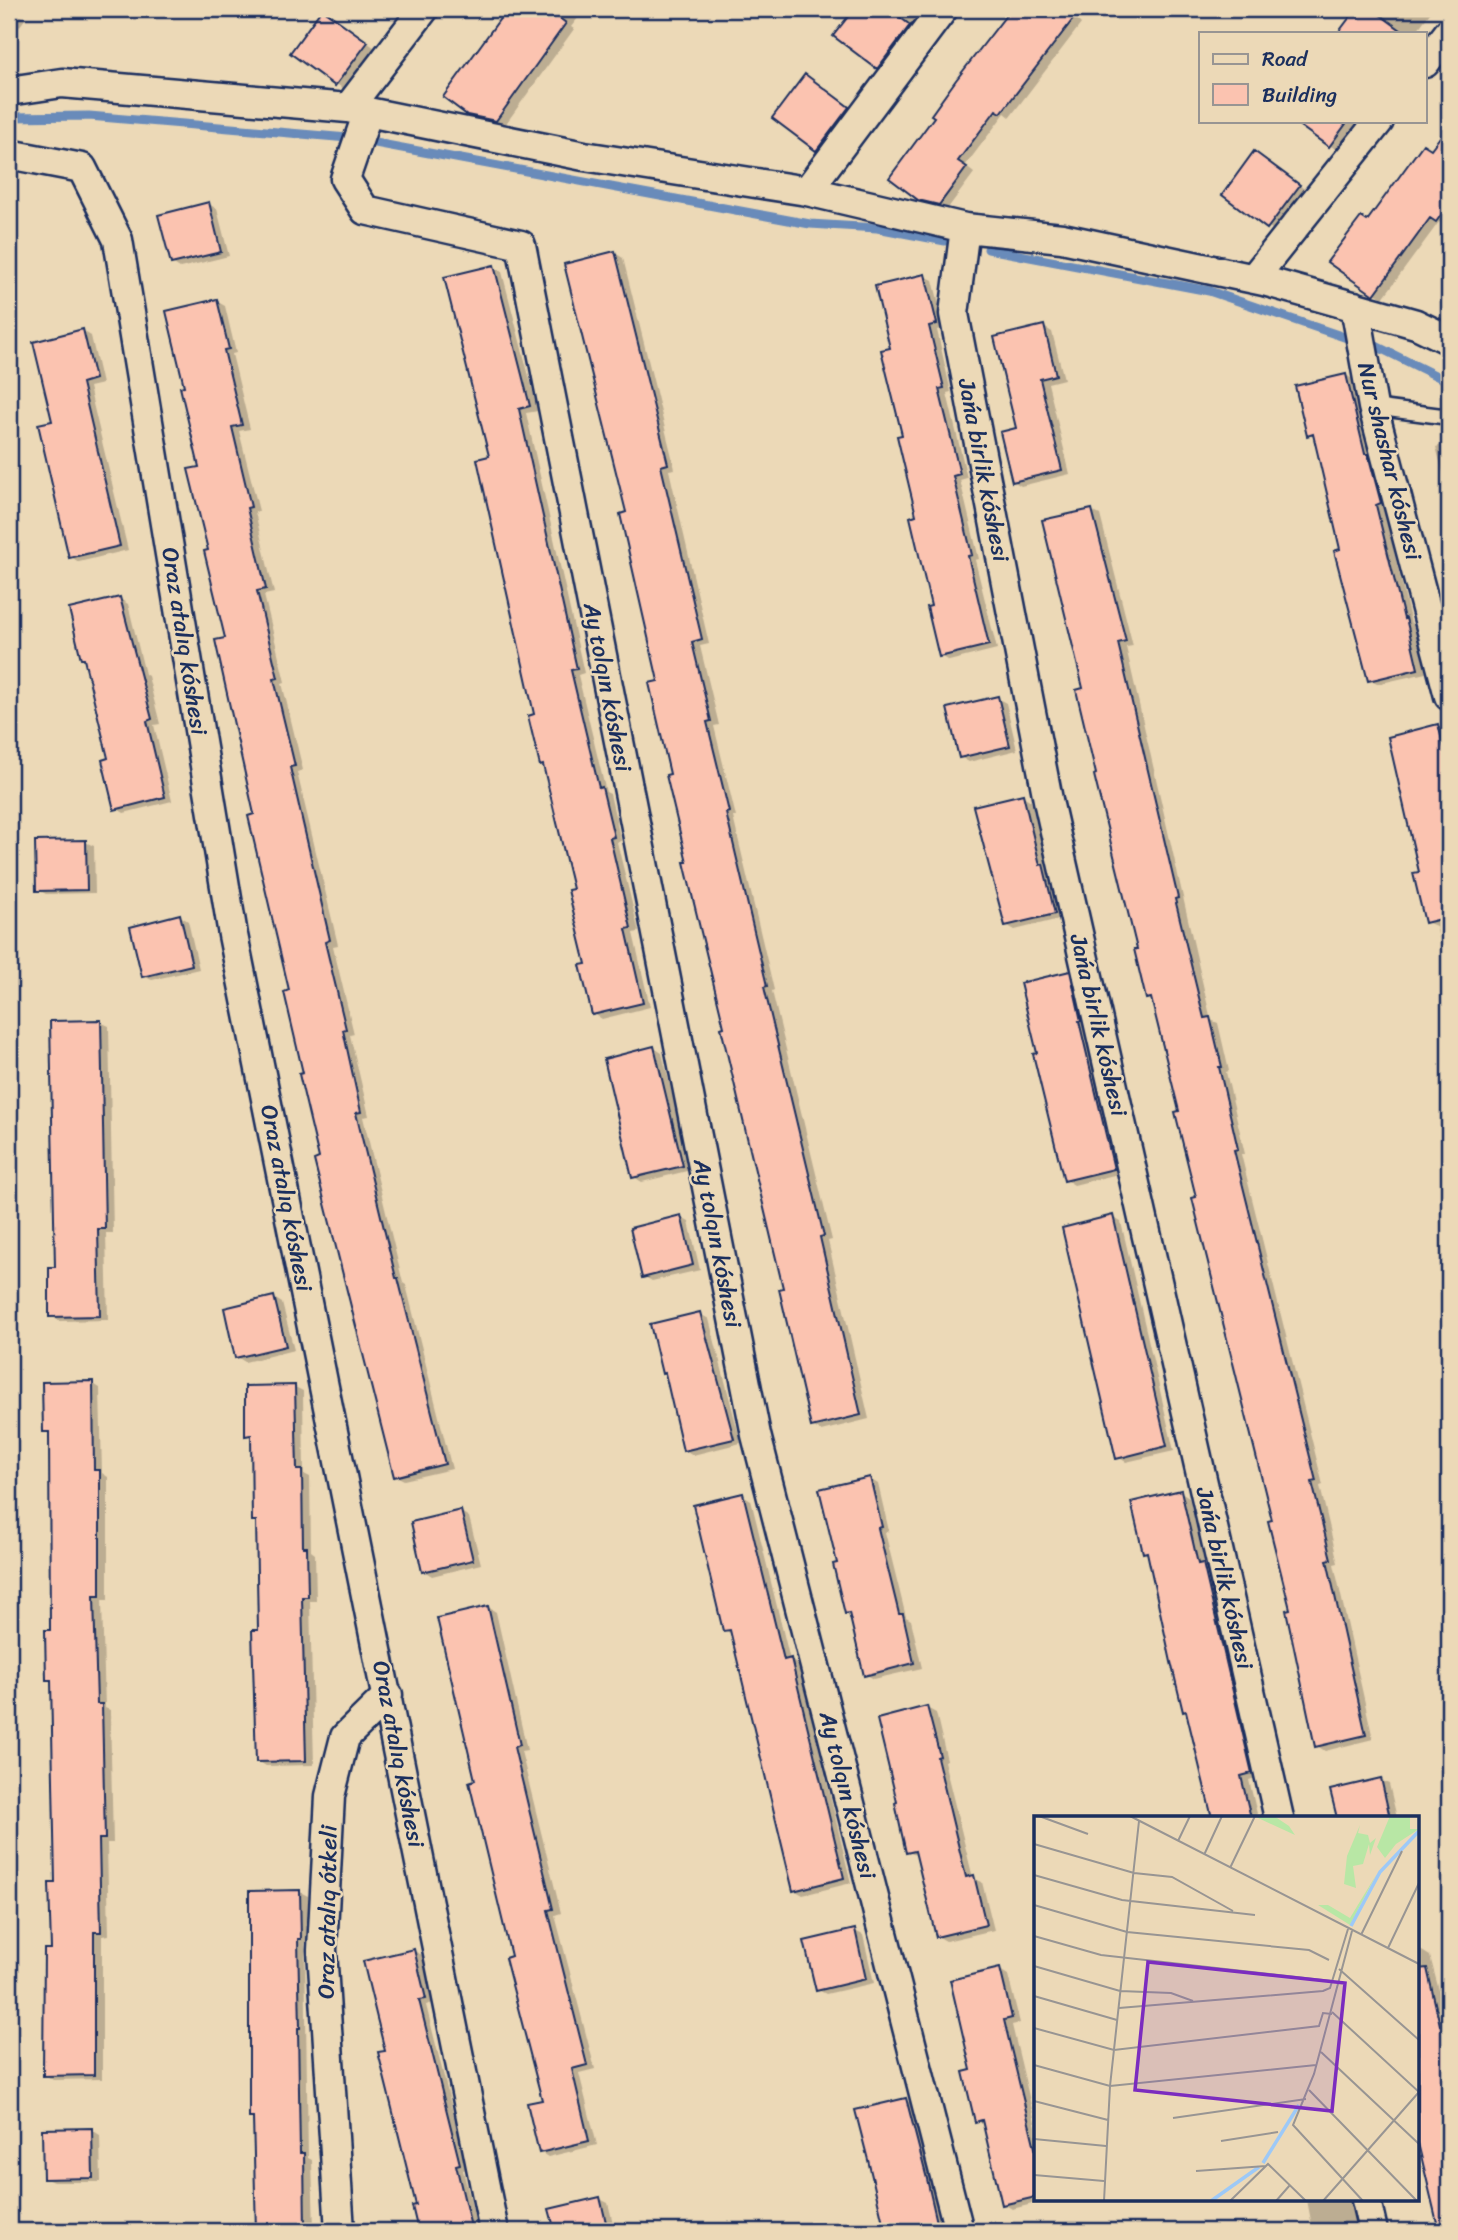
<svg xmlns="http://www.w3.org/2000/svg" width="1458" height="2240" viewBox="0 0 1458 2240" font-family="Sriracha,sans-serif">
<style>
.shadow{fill:#0003}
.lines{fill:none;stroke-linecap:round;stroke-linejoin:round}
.stream{stroke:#698bba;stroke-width:9}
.building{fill:#fbc3b0;stroke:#1b2f5e;stroke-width:2}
.service-casing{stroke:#1b2f5e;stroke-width:19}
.minor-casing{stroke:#1b2f5e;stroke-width:33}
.service{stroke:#ecd9b7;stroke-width:14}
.minor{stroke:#ecd9b7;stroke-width:28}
.labels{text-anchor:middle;stroke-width:5;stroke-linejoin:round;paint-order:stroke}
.street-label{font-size:23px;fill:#1b2f5e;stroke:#ecd9b7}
.inset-river{fill:none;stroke:#9dc9f7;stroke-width:3.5}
.inset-road{fill:none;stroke:#989593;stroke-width:2}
.view{fill:#7b2cbf;fill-opacity:0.15;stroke:#7b2cbf;stroke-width:3.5}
.inset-edge{fill:none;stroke:#1b2f5e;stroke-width:3.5}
</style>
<rect width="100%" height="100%" fill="#ecd9b7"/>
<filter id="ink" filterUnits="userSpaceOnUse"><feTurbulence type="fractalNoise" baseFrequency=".0143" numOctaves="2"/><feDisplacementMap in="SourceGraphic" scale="14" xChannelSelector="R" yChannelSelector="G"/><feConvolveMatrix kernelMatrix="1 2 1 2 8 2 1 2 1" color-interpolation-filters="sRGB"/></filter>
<g filter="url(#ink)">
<path class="shadow" d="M9,9L25,19L9,41Z
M509,9H585L571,27L574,29L505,125L477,119L445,97Z
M855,9H932L886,72L836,36Z
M1012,9H1087L1078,21L1081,24L1010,117L1005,113L965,166L974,173L948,208L928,204L919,198L936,117L957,81Z
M1359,9H1433L1415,33H1340Z
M323,10L375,48L345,90L292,52Z
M813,80L856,113L825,154L817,150Z
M1296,121H1360L1338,151Z
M1449,128V219L1445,225L1439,222L1383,298L1375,293L1367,223L1432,151Z
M1263,158L1307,191L1276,232L1224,195Z
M209,204L217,209L229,256L180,268L172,263Z
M615,253L623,258L675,469L669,470L709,644L700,646L719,725L714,726L736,817H733L774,990L772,991L832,1240L828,1241L869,1419L821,1431L812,1426L785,1290L672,775L660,682L628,513Z
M494,267L502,272L538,411L526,413L584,673L578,675L606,792L610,794L621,841L617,842L639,932L633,933L650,1007L602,1019L594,1014L588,965L575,890L545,766L542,764L537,715L491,458Z
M925,276L933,280L945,328L937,330L951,392L947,393L967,478L960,480L979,559L975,560L997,649L949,661L940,656L892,349Z
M216,301L225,306L236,353L232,354L250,429L239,431L259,511L255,512L274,593L264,595L285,682L282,683L303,770L297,772L338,945L333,946L354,1034L350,1035L369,1116L363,1117L403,1283L406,1285L452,1469L404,1480L396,1476L321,1160L256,816L235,730L238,729L227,639L210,551L201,468L186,387Z
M1044,327L1052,332L1064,379L1048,383L1070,474L1021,486L1013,481L1018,430Z
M83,331L91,336L102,384L89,387L128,550L79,562L71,557L54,422Z
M1346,375L1354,380L1389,508L1384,509L1411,623L1414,625L1426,673L1377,684L1369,680L1343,551L1315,438L1309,434Z
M1449,443V495L1436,447Z
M1092,511L1100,515L1133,646L1126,647L1211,1020L1218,1023L1229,1071L1226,1072L1245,1154H1241L1323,1485L1320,1486L1338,1563L1334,1564L1373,1739L1325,1751L1317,1746L1274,1522L1198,1198L1181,1112L1154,1002L1147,998L1085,690Z
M120,599L128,604L145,674L148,676L160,724L154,725L172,801L124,813L116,808L110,760Z
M997,698L1006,703L1017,750L969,762L960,757Z
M1438,726L1446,731L1449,743V982L1436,926L1426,922L1421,873Z
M1023,796L1031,801L1047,869L1051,871L1063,918L1015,930L1006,925Z
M85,842L94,846L95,893L46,894L38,890Z
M180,916L188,921L199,969L152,980L143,976Z
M1069,973L1078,977L1122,1173L1074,1185L1066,1180L1039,1054Z
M100,1022L109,1026L113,1233H106L108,1320L59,1321L51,1316L57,1269Z
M654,1048L662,1053L691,1170L642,1182L634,1177Z
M680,1217L689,1222L700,1270L652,1281L643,1276Z
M1112,1217L1121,1222L1174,1451L1126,1462L1118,1457Z
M274,1298L282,1303L294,1350L245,1362L237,1357Z
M700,1314L709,1319L741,1443L693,1455L685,1450L667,1375L663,1373Z
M92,1383L100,1388L102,1473L108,1477V1600H102L105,1708L110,1710L113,1843H107L109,1935L102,1936V2079L53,2080L45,2075L57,1884L53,1681L48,1679L52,1632L51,1434L45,1431Z
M295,1387L303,1391L304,1474L310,1477L311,1551L315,1554L316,1601H310L314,1765L266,1766L258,1761L260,1632L258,1522L253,1438L247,1434Z
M870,1479L878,1484L889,1531L885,1532L906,1617L911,1620L922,1668L874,1679L865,1674L851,1615L846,1612L839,1564Z
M1181,1492L1189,1497L1205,1566L1211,1569L1259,1777L1249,1780L1258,1818H1213L1188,1712L1185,1710L1150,1555L1144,1552Z
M743,1495L751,1500L790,1660L799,1665L851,1883L803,1895L794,1890L733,1635L725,1630Z
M461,1512L469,1517L481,1564L432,1576L424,1571Z
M488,1607L496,1612L527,1750L521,1751L561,1913L555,1915L595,2069L579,2073L597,2145L548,2157L540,2152L544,2101L477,1782Z
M927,1708L936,1713L947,1760L944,1761L973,1878L982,1882L994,1930L946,1941L937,1936L918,1856L908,1852L899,1803Z
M1380,1780L1389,1784L1397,1818H1339L1332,1791Z
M300,1892L308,1896L309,1943H305L308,2158L312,2160L314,2231H257L254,2120L251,2117Z
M855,1931L863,1935L874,1983L826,1994L818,1990Z
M414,1951L422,1955L433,2003L426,2005L467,2169L463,2170L478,2231H420L414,2207H418L387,2052Z
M1422,1951L1430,1956L1449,2029V2231H1440L1418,2136V1952Z
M1000,1970L1008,1975L1020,2023L1012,2025L1036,2126V2200H1049L1012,2209L1004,2204L985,2125L977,2121L973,2071Z
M906,2100L914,2105L945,2231H887L858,2111Z
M92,2130L100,2135L101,2182H53L44,2178Z
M600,2199L608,2203L615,2231H556L551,2210Z
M1307,2200H1358L1363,2231H1313Z"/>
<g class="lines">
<path class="stream" d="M9,117L89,116L348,138
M370,142L810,224L877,228L945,241
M988,249L1209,291L1347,338
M1376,346L1449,382"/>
</g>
<path class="building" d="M322,9L368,42L335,86L290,53Z
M507,9H547L566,23L496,121L467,115L443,97Z
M854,9H889L910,25L877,69L833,36Z
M1011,9H1062L1074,18L1001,113L996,110L958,161L967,167L939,205L918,200L889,178L934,117L931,115L956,80Z
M1356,9H1372L1405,33H1338Z
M805,74L849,107L816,151L772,118Z
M1293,121H1348L1329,147Z
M1449,125V204L1436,222L1430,218L1374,295L1372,294L1327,262L1361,217L1367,221L1423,144L1431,149Z
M1254,151L1300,185L1267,229L1222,195Z
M209,202L221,252L171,264L158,215Z
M615,251L668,464L661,466L702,639L692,642L711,721L707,722L729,812L726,813L767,986L764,987L824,1236L820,1237L861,1415L811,1427L779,1289L783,1288L721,1028L724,1027L684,862H687L666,775L670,774L649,683L658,681L620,514L626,512L564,264Z
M494,265L530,406L519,409L577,669L571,670L599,788L602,787L614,837L610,838L631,928L626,929L643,1003L592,1015L580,965L586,964L568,890L573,889L543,765L540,766L528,716L534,714L477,459L489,456L444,277Z
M925,274L937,324L929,326L944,388L939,389L960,474L953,476L972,555L968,556L989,645L939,657L927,607L931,606L910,517L916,515L897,436L902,435L881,350L890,348L875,286Z
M217,299L229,349L224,350L242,425L232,427L251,507L247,508L266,589L257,591L278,678L274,679L295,766L290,767L330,940L325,942L346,1029L343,1030L361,1112L356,1113L396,1278H398L445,1464L394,1477L314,1160L319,1158L299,1074L303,1073L284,992L289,990L248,816L254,814L215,640L225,638L204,551L208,550L188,469L199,467L180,387L184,386L166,311Z
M1044,325L1056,375L1040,379L1062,470L1012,482L1000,432L1016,428L994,337Z
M83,329L95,379L82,383L120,546L69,558L38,424L52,421L33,342Z
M1346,374L1365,454H1368L1381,503L1376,505L1404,619L1406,618L1418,669L1368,681L1334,551L1340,549L1313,434L1307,436L1295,386Z
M1092,509L1126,641L1118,643L1178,898L1175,899L1204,1018L1210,1017L1222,1067H1219L1238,1149L1234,1150L1316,1481L1312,1482L1331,1559L1327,1560L1366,1735L1315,1747L1286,1610L1290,1609L1268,1521L1272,1520L1192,1198L1196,1197L1175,1112L1179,1111L1151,998L1146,999L1134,949H1137L1094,775L1096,774L1076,690L1083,688L1042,520Z
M120,597L152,719L147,721L165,797L114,810L102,760L108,758L84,659H81L69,609Z
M998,696L1010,746L959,758L947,708Z
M1438,724L1449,769V917L1425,923L1413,873L1419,872L1388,737Z
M1023,794L1040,865L1043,864L1055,914L1005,926L973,806Z
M86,840L87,890L36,891L35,841Z
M180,914L192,965L142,977L130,927Z
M1070,971L1081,1021H1079L1114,1169L1064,1181L1033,1054L1037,1053L1020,983Z
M101,1020L105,1229H98L100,1316L49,1317V1267H55L50,1021Z
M654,1046L683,1166L632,1178L604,1059Z
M681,1215L693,1265L642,1278L630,1228Z
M1113,1215L1167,1446L1116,1459L1062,1228Z
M274,1296L286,1346L235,1358L224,1308Z
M700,1312L734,1439L683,1451L665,1373L662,1374L650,1324Z
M93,1381L94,1470H100V1596H94L97,1704H102L105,1839H99L101,1932H94V2075L43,2076L44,1949H51L49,1883H55L51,1680H46L45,1630H50L49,1432H43L42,1382Z
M295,1385L297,1470H302L303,1547H307L308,1597H302L306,1761L256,1762L252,1630H258L256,1521H252L251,1435L245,1436V1386Z
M870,1477L882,1527L878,1528L899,1614H903L914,1663L864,1676L849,1613L845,1614L833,1564L837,1563L819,1489Z
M1181,1490L1198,1564L1203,1563L1252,1773L1241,1776L1251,1818H1212L1186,1711L1183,1712L1171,1662L1147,1552L1143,1553L1131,1502Z
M743,1493L784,1660L791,1658L844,1878L793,1891L730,1630L723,1631L693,1505Z
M461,1510L473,1560L422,1572L411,1522Z
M488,1606L520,1745L514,1747L553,1909L548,1910L587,2065L572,2069L589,2141L539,2153L527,2103L542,2100L505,1958L511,1956L469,1782L475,1780L437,1618Z
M927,1706L940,1756L937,1757L966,1877L974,1875L986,1925L936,1937L915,1851L906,1853L895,1803L897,1802L877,1719Z
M1381,1778L1390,1818H1337L1330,1790Z
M300,1890L301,1939H298L300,2028H298L300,2153H304L305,2231H256L253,2118H249V1891Z
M855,1929L866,1979L816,1991L804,1941Z
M414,1949L426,1999L419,2000L460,2164L456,2165L472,2231H418L412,2206L416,2205L378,2052L385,2051L363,1961Z
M1000,1968L1012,2018L1004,2020L1036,2152V2197L1002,2205L982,2120L975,2122L963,2072L971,2070L950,1980Z
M1427,1968L1440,2025L1445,2024L1449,2042V2231H1439L1418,2143V1969Z
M906,2098L927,2179L939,2231H885L868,2160L855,2110Z
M92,2128L93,2178L43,2179L42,2129Z
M600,2197L608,2231H555L549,2209Z"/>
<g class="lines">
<defs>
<path id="service" d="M1373,407L1449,417"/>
<path id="minor" d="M1425,63L1449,32
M9,91L62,83L348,108L584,156L807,191L965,228L1062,238L1264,281L1416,324L1449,340
M348,108L424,9
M368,112L345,179L365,210L521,245L756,1435L959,2231
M9,154L82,168L118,240L233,935L494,2231
M807,191L943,9
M965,228L954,314L1049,805L1279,1818
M1253,279L1379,121
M1355,306L1373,407L1449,696
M1366,2200L1373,2231
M340,2231L322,1950L330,1796L345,1737L388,1695"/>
</defs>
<use href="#service" class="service-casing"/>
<use href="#minor" class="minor-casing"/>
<use href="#service" class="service"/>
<use href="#minor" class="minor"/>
</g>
</g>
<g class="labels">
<g class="street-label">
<text transform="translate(1390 461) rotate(76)" y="8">Nur shashar kóshesi</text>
<text transform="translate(984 470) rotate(79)" y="8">Jańa birlik kóshesi</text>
<text transform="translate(185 641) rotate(81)" y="8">Oraz atalıq kóshesi</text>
<text transform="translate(608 687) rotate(79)" y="8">Ay tolqın kóshesi</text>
<text transform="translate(1099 1025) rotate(77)" y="8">Jańa birlik kóshesi</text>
<text transform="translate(287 1198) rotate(79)" y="8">Oraz atalıq kóshesi</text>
<text transform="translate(718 1243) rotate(79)" y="8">Ay tolqın kóshesi</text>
<text transform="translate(1225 1578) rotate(77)" y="8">Jańa birlik kóshesi</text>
<text transform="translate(399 1754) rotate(79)" y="8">Oraz atalıq kóshesi</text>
<text transform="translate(848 1795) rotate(76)" y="8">Ay tolqın kóshesi</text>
<text transform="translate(327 1912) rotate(-89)" y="8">Oraz atalıq ótkeli</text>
</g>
</g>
<g transform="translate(1034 1816)">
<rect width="385" height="385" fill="#ecd9b7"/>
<path d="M240,0L255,10L261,19L222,1ZM356,0H376V13H385L362,28L351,42L343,31ZM326,9L324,17L334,19L336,27L342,22L336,39L335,28L329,48L319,50L322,72L310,68L313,40ZM342,59L316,109L284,89H294L316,102Z" fill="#b8e7a5"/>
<path class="inset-river" d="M317,110L346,56L385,15M229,347L265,289M177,385L225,351"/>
<path class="inset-road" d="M5,0L54,18M96,0L385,148M144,25L156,0M0,28L100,57L138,61L199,95M170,39L188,0M196,52L221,0M0,59L88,84L221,99M0,89L93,116L275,134L295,144M318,115L280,258L259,309L329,385M327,119L368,35M0,120L67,139L298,165M354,132L385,67M0,150L86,175L137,177L159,185M305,153L385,224M0,180L83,204M85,192L289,175L296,172L314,113M0,212L80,234L285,210L289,197L298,198M287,236L385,328M0,249L76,270L282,249M275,274L383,385M0,285L74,304M139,302L272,283M0,323L72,330M187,325L244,316M162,355L232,350M0,359L70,365M70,385L76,270L105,5M196,385L234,348L272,385M242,385L256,369M289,385L385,276L298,196"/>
<path class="view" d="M114,146L311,167L298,295L101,274Z"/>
<rect width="385" height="385" class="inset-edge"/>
</g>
<rect width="1458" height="2240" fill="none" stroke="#ecd9b7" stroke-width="35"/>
<rect x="18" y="18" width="1423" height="2205" fill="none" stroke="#1b2f5e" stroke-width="2.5" filter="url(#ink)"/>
<rect x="1199" y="32" width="228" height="91" fill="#ecd9b7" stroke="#989593" stroke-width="2"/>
<rect x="1213" y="54" width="35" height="10" fill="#ecd9b7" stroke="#989593" stroke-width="2"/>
<text x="1262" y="66" font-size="21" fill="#1b2f5e">Road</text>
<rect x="1213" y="84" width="35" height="21" fill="#fbc3b0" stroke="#989593" stroke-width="2"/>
<text x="1262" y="102" font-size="21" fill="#1b2f5e">Building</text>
</svg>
